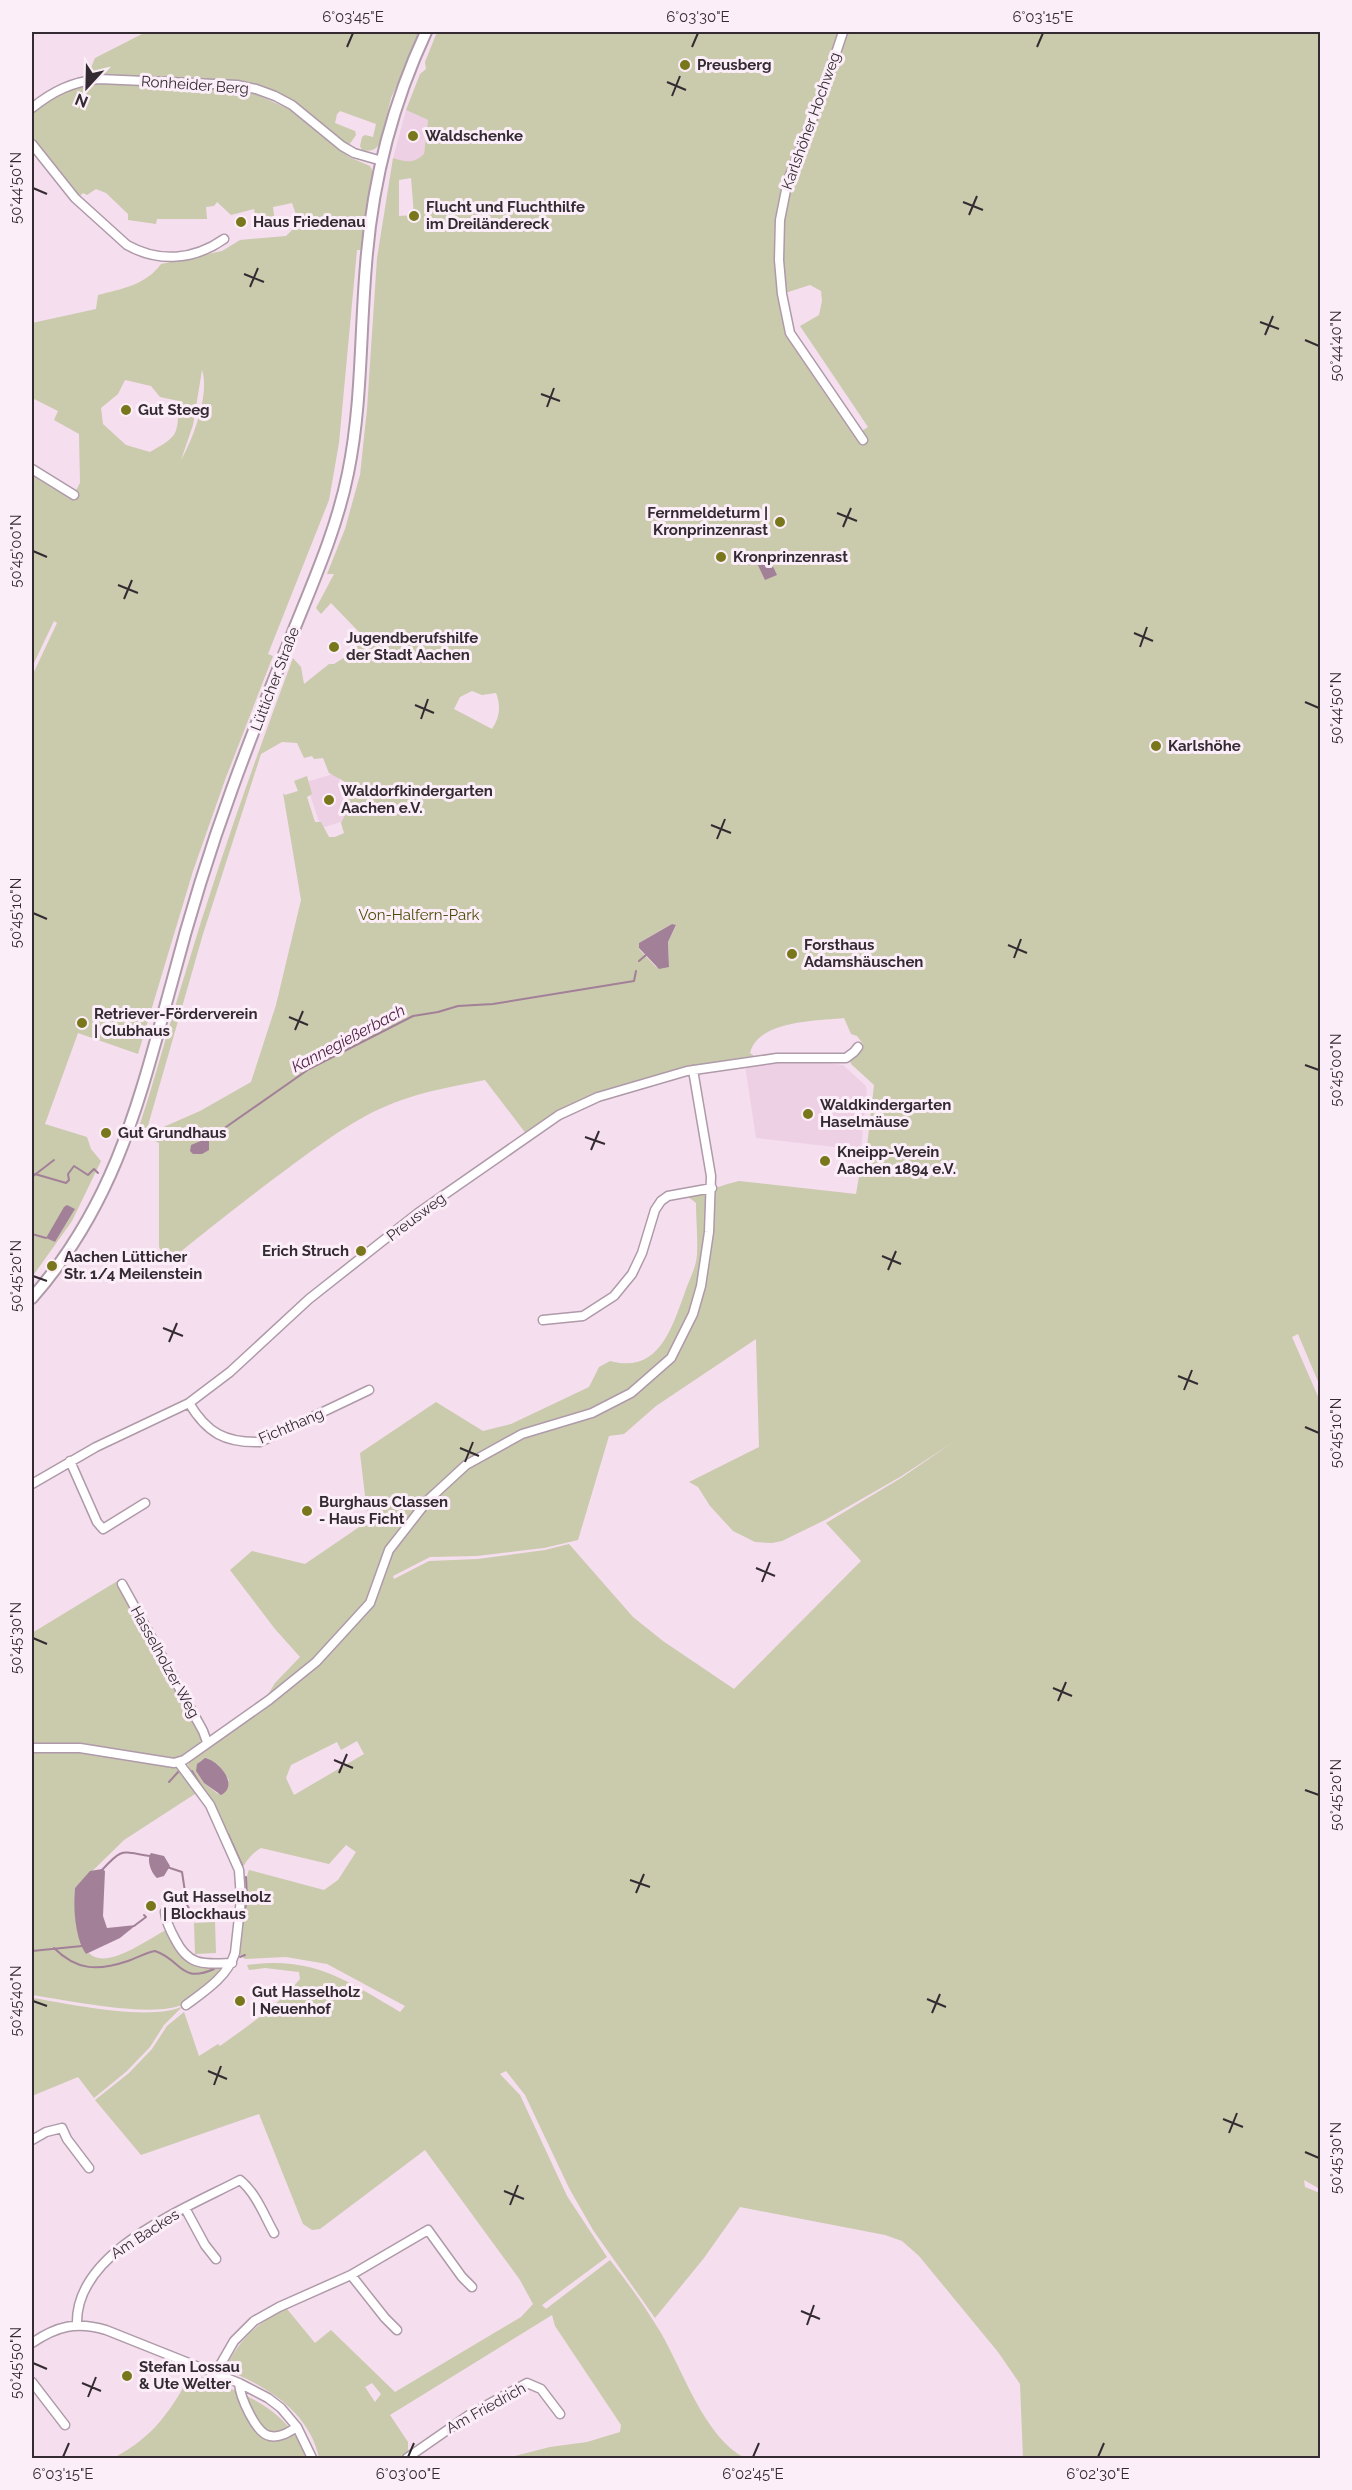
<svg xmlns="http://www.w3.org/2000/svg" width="1352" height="2490" viewBox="0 0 1352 2490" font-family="Raleway,sans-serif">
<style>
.built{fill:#eed0e5}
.green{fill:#cacaad;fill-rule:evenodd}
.water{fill:#a28098}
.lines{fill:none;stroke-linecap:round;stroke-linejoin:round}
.stream{stroke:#a28098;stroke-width:2}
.minor-casing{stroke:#af9aa9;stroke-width:11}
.major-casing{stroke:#af9aa9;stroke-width:14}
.minor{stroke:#fff;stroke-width:8}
.major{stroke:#fff;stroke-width:10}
.ticks{fill:none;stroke:#332b31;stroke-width:2}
.poi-dot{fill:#79771c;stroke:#fceef8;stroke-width:2}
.labels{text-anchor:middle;stroke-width:6;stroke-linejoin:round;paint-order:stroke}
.poi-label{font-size:15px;font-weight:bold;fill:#332b31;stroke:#fceef8;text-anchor:start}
.street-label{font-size:15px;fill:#332b31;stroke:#fceef8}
.park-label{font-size:15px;fill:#4d4b06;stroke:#fceef8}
.water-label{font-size:16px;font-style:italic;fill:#502346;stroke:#fceef8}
.neatline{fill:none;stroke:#332b31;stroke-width:2}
.ticks-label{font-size:15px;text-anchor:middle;fill:#332b31}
</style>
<rect width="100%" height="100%" fill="#f5deee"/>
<path class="built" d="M406,110L428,120L424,154L417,161L407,162L393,158Z
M337,773L351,819L321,828L306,782Z
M817,1061L843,1065L865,1085L867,1090L861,1150L756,1138L745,1066L775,1062Z"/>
<path class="green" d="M146,32H421L391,98L380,142C377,150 370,152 362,150L360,146L362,137L365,135L373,137L376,124L340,111L337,114L335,123L355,131L356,135L349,145L293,102L276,93L160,79L102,74L88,75L95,58Z
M437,32H1320V1386L1298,1334L1292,1337L1320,1401V2189L1304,2180L1305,2187L1320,2193V2458H1023L1020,2384L998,2352L919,2256L902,2241L885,2235L740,2207L704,2258L655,2318L593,2230L569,2188L525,2095L506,2071L500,2074L520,2095L567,2196L607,2257L542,2305L546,2309L610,2260C628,2283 646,2308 661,2333C683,2371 705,2438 745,2458H507L550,2447L587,2442L620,2432L621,2425L555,2326L552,2315L390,2415L408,2442V2454L402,2458H319C310,2414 270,2388 231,2372L227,2365C241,2338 259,2321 287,2309L315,2343L331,2330L395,2392L521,2317L533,2304L520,2280L425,2150L320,2229L312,2230L303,2224L259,2114L141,2155L95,2100L129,2073L152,2049L167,2026L184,2012L199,2056L218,2044L220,2046C248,2026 277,2006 300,1979L299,1972L265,1968L249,1970L247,1965C313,1956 346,1980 400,2012L405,2006L327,1964L286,1957L245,1959L238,1953C240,1939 245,1876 249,1870L324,1890L338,1880L356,1852L346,1845L329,1864L261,1848C252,1853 245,1862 242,1870L191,1772L188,1765L191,1759L271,1704L267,1696L275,1683L300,1657L275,1629L230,1570L252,1551L305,1564L368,1521L360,1453L436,1402L483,1431L511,1424L589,1387L599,1367L610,1361C658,1374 671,1330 684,1295C688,1282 696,1269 697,1255C698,1238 696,1220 696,1203L687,1196C705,1193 721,1185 739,1181L856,1194L861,1165L866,1155L874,1085L851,1064L850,1060L857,1055L863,1044L857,1036L851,1034L844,1018C817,1021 758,1020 750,1053L754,1056C667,1071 600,1082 527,1135L485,1080C455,1086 425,1091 396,1102C356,1117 321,1144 287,1169C246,1199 207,1230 168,1262L159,1247V1143L151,1139L152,1132L200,1111L251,1082L276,1005L301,900L283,793L285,795L298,791L294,781L307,776L312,794L307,797L315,822H321L329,837H335L344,833L341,823L345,815L347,783L329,773L323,758L314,759L312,756L304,758L297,743L282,742L261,754L203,934L147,1129L139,1127C156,1076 169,1025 185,974C217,867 254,762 293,658L301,667L304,684L329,664H334L356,650L359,632L331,603L321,614L316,608L334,574H327L345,529L360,475L367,409L377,258L393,158C406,162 413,164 424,154L428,120L406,110L420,74L426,69L425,62ZM411,178L414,215L399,216V180ZM810,285L821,291L822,301L819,315L800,326L868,427L859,433L787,322L782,294ZM472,691L482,695L496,693C501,706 500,717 492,729L454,709L460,697ZM672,924L676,926L668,942L669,967H656L639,949V943ZM756,1339L759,1447L689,1482L698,1487L710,1506L733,1531L755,1542L772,1543L782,1541L825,1520L900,1477L955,1441L901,1478L826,1523L861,1561L734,1689L663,1641L633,1617L569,1544L545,1550L478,1559L429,1561L394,1579L393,1576L430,1557L477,1556L544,1548L578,1540L609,1436L624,1434L656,1406ZM591,1410L594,1417L523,1438L467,1466L430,1501L464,1462ZM357,1741L364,1754L294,1795L286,1778L291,1765L337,1742L341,1750ZM207,1758L218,1765L229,1780L218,1794L204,1783L196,1771L200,1761ZM372,2383L381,2394L375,2402L365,2387Z
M100,83L236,90L255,94L289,109L349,157L370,166L373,172L363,250H357L339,443L329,500L268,654L273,656L225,780L193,871L138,1054L78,1033L45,1124L87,1137L91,1149L101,1161L72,1221L32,1277V676L57,623L54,621L32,667V474L72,498L80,483L79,434L54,420L58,411L32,398V323L96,309L98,295C121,289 146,285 161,264L222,251L240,240L286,236L299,223L292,203L273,207L275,223L257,224L254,209L231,215L217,202L214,206L206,207L207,219H157L156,224L128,220V214L106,193L96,189L87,195L83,193L79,197L32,140V114C55,94 70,89 100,83ZM202,370C210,394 193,439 181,460L193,425ZM125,380L151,386L160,397L179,401C177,435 180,435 150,452L126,445L103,424L101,408L118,394ZM75,1209L55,1242L47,1237L49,1234Z
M119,1580L204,1740L177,1760L32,1746V1633Z
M74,1749L178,1767L198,1792L124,1840L75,1888C72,1910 80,1933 86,1954L89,1953C106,1971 148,1939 166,1930L182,1955L226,1968C213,1979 199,1996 184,2004C155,2019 66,2000 32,1995V1751Z
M215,1922L216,1953L195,1954L194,1923Z
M32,1998C71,2004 146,2021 182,2007L164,2025L150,2047L127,2071L94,2098L78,2077L32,2096Z
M191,2373C237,2391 289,2406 306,2458H114C123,2452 133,2447 141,2440C162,2424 179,2397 191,2373Z"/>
<path class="water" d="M769,558L777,575L765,580L757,563Z
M672,924L676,925L668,942L669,967L659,969L639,948V943Z
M203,1140L209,1141V1150L202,1154H193L190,1151L191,1145Z
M67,1205L75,1209L55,1242L46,1238L64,1207Z
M205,1758C218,1760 240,1785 221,1795L204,1783L196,1771L197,1764Z
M151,1853L164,1856L170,1866L164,1876L157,1878C151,1873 146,1859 151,1853Z
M102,1869L105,1871L103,1916L107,1928L136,1925L120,1938L86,1954C75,1939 73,1907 75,1888L90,1871Z"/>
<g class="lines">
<path class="stream" d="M639,961L646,955
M206,1141L309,1069L413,1016L438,1012L458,1006L493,1004L634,981L636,971
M35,1174L66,1183L69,1180L68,1174L74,1166L88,1175L94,1169L98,1173
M32,1177L54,1160
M32,1234L46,1238
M192,1771L205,1792
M169,1782L179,1771
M217,1812L225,1828
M228,1834L242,1865
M167,1867L182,1872L187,1905L190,1910C206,1917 221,1914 238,1915
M102,1870C123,1847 121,1852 150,1856
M134,1926L146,1917L144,1915
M241,1931L247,1899L246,1877
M54,1948C77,1971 98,1971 128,1961C137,1958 145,1953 155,1951C182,1960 180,1984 214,1969
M32,1951L82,1946
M240,1957L245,1955"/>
<defs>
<path id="minor" d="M843,32L822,95L788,180L780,220L779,260L782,294L790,333L863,440
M32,108C53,91 72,82 99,79L237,85L256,89L275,96L292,105L342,146L354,153L382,161
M32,144L75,198L127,245C159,263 194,260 224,239
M32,469L74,495
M543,1320L583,1316L614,1296L632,1274L642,1253L655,1210L661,1201L668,1196L712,1188
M189,1403C207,1433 225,1443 260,1442L369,1390
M70,1461L97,1522L103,1529L145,1503
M32,1484L96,1447L189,1403L230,1372L309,1299L418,1213L559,1115L598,1097L687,1071L777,1058H846L854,1052L858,1047
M122,1584L203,1731L207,1742
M32,1748H80L174,1763L184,1760L269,1700L316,1662L370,1603L389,1550L428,1500L466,1465L522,1434L592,1413L631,1393L671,1358L693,1314L701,1286L709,1232L711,1176L693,1070
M179,1763L210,1805L239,1870L241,1899L235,1953C228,1976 205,1991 186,2005
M165,1912C166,1922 170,1930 175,1939C189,1967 204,1964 232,1963
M32,2140L46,2132L62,2128L67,2139L89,2168
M185,2208L205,2245L216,2259
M351,2275L385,2318L397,2330
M77,2324C75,2251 185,2209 240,2180C256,2193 264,2215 274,2233
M32,2343C57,2326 77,2321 106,2330L239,2383L268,2398L281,2408L297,2427L312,2458
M215,2374L234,2341L254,2321L279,2307L351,2275L428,2230L462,2277L472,2287
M32,2382L65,2425
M239,2383C240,2397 256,2434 270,2436C280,2438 289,2432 297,2427
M407,2458L469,2415L527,2383L541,2389L560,2414"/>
<path id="major" d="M32,1298C116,1202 139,1101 172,982C189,917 209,852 232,789C251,736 272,684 293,632C314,580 337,528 348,473C362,405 360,334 366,265C372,184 392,105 426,32"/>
</defs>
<use href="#minor" class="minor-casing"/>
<use href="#major" class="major-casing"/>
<use href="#minor" class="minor"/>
<use href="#major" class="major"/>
</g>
<path class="ticks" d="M347,47L353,33M692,47L698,33M1037,47L1043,33M667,82L686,90M672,96L680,76M33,188L47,194M963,202L983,210M969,215L977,196M244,274L264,282M250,287L258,268M1260,322L1279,329M1265,335L1273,316M1305,340L1319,346M541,394L560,401M547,407L554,388M837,513L857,521M843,527L851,508M33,551L47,557M118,585L138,593M124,599L132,580M1134,633L1153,641M1140,647L1147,627M1305,702L1319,708M415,705L434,713M421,719L428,699M711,825L731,833M717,839L725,819M33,913L47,919M1008,945L1027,953M1014,958L1021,939M289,1017L308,1025M295,1030L303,1011M1305,1065L1319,1070M585,1137L605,1144M591,1150L599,1131M882,1256L901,1264M888,1270L896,1251M33,1276L47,1281M163,1328L183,1336M169,1342L177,1323M1178,1376L1198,1384M1184,1390L1192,1370M1305,1427L1319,1433M460,1448L479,1456M465,1462L473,1442M756,1568L775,1576M762,1582L770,1562M33,1638L47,1644M1053,1688L1072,1696M1058,1701L1066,1682M334,1760L353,1768M339,1773L347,1754M1305,1790L1319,1795M630,1880L650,1887M636,1893L644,1874M927,1999L946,2007M33,2001L47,2006M932,2013L940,1994M208,2071L227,2079M214,2085L221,2066M1223,2119L1243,2127M1229,2133L1237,2113M1305,2152L1319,2158M504,2191L524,2199M510,2205L518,2185M801,2311L820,2319M807,2325L814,2305M33,2363L47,2369M82,2383L101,2391M88,2397L96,2377M63,2457L69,2443M408,2457L414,2443M753,2457L759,2443M1098,2457L1104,2443"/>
<g class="poi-dot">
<circle cx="685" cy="65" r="6"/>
<circle cx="413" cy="136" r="6"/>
<circle cx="414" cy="216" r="6"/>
<circle cx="241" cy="222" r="6"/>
<circle cx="126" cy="410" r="6"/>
<circle cx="780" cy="522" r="6"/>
<circle cx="721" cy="557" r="6"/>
<circle cx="334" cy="647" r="6"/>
<circle cx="1156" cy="746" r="6"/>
<circle cx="329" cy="800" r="6"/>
<circle cx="792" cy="954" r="6"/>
<circle cx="82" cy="1023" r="6"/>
<circle cx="808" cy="1114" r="6"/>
<circle cx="106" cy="1133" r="6"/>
<circle cx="825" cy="1161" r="6"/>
<circle cx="361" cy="1251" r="6"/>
<circle cx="52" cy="1266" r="6"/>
<circle cx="307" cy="1511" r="6"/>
<circle cx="151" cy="1906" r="6"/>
<circle cx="240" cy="2001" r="6"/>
<circle cx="127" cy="2376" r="6"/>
</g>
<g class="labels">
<g class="poi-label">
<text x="697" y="70">Preusberg</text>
<text x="425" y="141">Waldschenke</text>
<text x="426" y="212">Flucht und Fluchthilfe<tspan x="426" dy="17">im Dreiländereck</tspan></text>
<text x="253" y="227">Haus Friedenau</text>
<text x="138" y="415">Gut Steeg</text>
<text x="768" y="518" text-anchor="end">Fernmeldeturm |<tspan x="768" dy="17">Kronprinzenrast</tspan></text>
<text x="733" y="562">Kronprinzenrast</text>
<text x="346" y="643">Jugendberufshilfe<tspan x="346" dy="17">der Stadt Aachen</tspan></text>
<text x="1168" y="751">Karlshöhe</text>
<text x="341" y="796">Waldorfkindergarten<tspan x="341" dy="17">Aachen e.V.</tspan></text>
<text x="804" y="950">Forsthaus<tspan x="804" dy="17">Adamshäuschen</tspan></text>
<text x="94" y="1019">Retriever-Förderverein<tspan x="94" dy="17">| Clubhaus</tspan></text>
<text x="820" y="1110">Waldkindergarten<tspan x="820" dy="17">Haselmäuse</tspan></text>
<text x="118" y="1138">Gut Grundhaus</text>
<text x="837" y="1157">Kneipp-Verein<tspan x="837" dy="17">Aachen 1894 e.V.</tspan></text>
<text x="349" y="1256" text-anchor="end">Erich Struch</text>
<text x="64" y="1262">Aachen Lütticher<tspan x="64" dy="17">Str. 1/4 Meilenstein</tspan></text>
<text x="319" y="1507">Burghaus Classen<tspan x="319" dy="17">- Haus Ficht</tspan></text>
<text x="163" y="1902">Gut Hasselholz<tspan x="163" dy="17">| Blockhaus</tspan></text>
<text x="252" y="1997">Gut Hasselholz<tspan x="252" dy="17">| Neuenhof</tspan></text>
<text x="139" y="2372">Stefan Lossau<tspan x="139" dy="17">&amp; Ute Welter</tspan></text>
</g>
<g class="street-label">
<text transform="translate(195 85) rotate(4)" y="5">Ronheider Berg</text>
<text transform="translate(811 121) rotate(-70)" y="5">Karlshöher Hochweg</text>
<text transform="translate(275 679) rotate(-69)" y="5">Lütticher Straße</text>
<text transform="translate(416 1217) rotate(-37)" y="5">Preusweg</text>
<text transform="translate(291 1426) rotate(-23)" y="5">Fichthang</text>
<text transform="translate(165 1662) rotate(61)" y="5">Hasselholzer Weg</text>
<text transform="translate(145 2234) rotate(-33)" y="5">Am Backes</text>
<text transform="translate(486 2408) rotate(-29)" y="5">Am Friedrich</text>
</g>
<g class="park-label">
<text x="419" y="920">Von-Halfern-Park</text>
</g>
<g class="water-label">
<text transform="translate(348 1038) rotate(-28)" y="6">Kannegießerbach</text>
</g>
</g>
<rect width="1352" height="2490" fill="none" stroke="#fceef8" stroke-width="66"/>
<g transform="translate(87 87) rotate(202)" stroke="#fceef8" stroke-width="4.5" paint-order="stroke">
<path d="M0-4.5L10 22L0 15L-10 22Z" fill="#332b31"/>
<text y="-9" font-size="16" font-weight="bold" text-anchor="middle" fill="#332b31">N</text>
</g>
<rect x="33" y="33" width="1286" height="2424" class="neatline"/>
<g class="ticks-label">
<text x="353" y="22">6°03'45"E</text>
<text x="698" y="22">6°03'30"E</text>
<text x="1043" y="22">6°03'15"E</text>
<text transform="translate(16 188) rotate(-90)" y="5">50°44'50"N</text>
<text transform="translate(1336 346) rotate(-90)" y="5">50°44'40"N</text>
<text transform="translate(16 551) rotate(-90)" y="5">50°45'00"N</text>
<text transform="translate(1336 708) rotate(-90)" y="5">50°44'50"N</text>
<text transform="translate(16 913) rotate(-90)" y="5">50°45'10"N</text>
<text transform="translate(1336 1070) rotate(-90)" y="5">50°45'00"N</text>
<text transform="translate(16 1276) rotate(-90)" y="5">50°45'20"N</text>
<text transform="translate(1336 1433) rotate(-90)" y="5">50°45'10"N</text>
<text transform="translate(16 1638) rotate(-90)" y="5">50°45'30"N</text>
<text transform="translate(1336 1795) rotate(-90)" y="5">50°45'20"N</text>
<text transform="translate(16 2001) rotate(-90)" y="5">50°45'40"N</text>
<text transform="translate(1336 2158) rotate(-90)" y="5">50°45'30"N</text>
<text transform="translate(16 2363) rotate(-90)" y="5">50°45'50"N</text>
<text x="63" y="2479">6°03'15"E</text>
<text x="408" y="2479">6°03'00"E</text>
<text x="753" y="2479">6°02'45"E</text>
<text x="1098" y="2479">6°02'30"E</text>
</g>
</svg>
